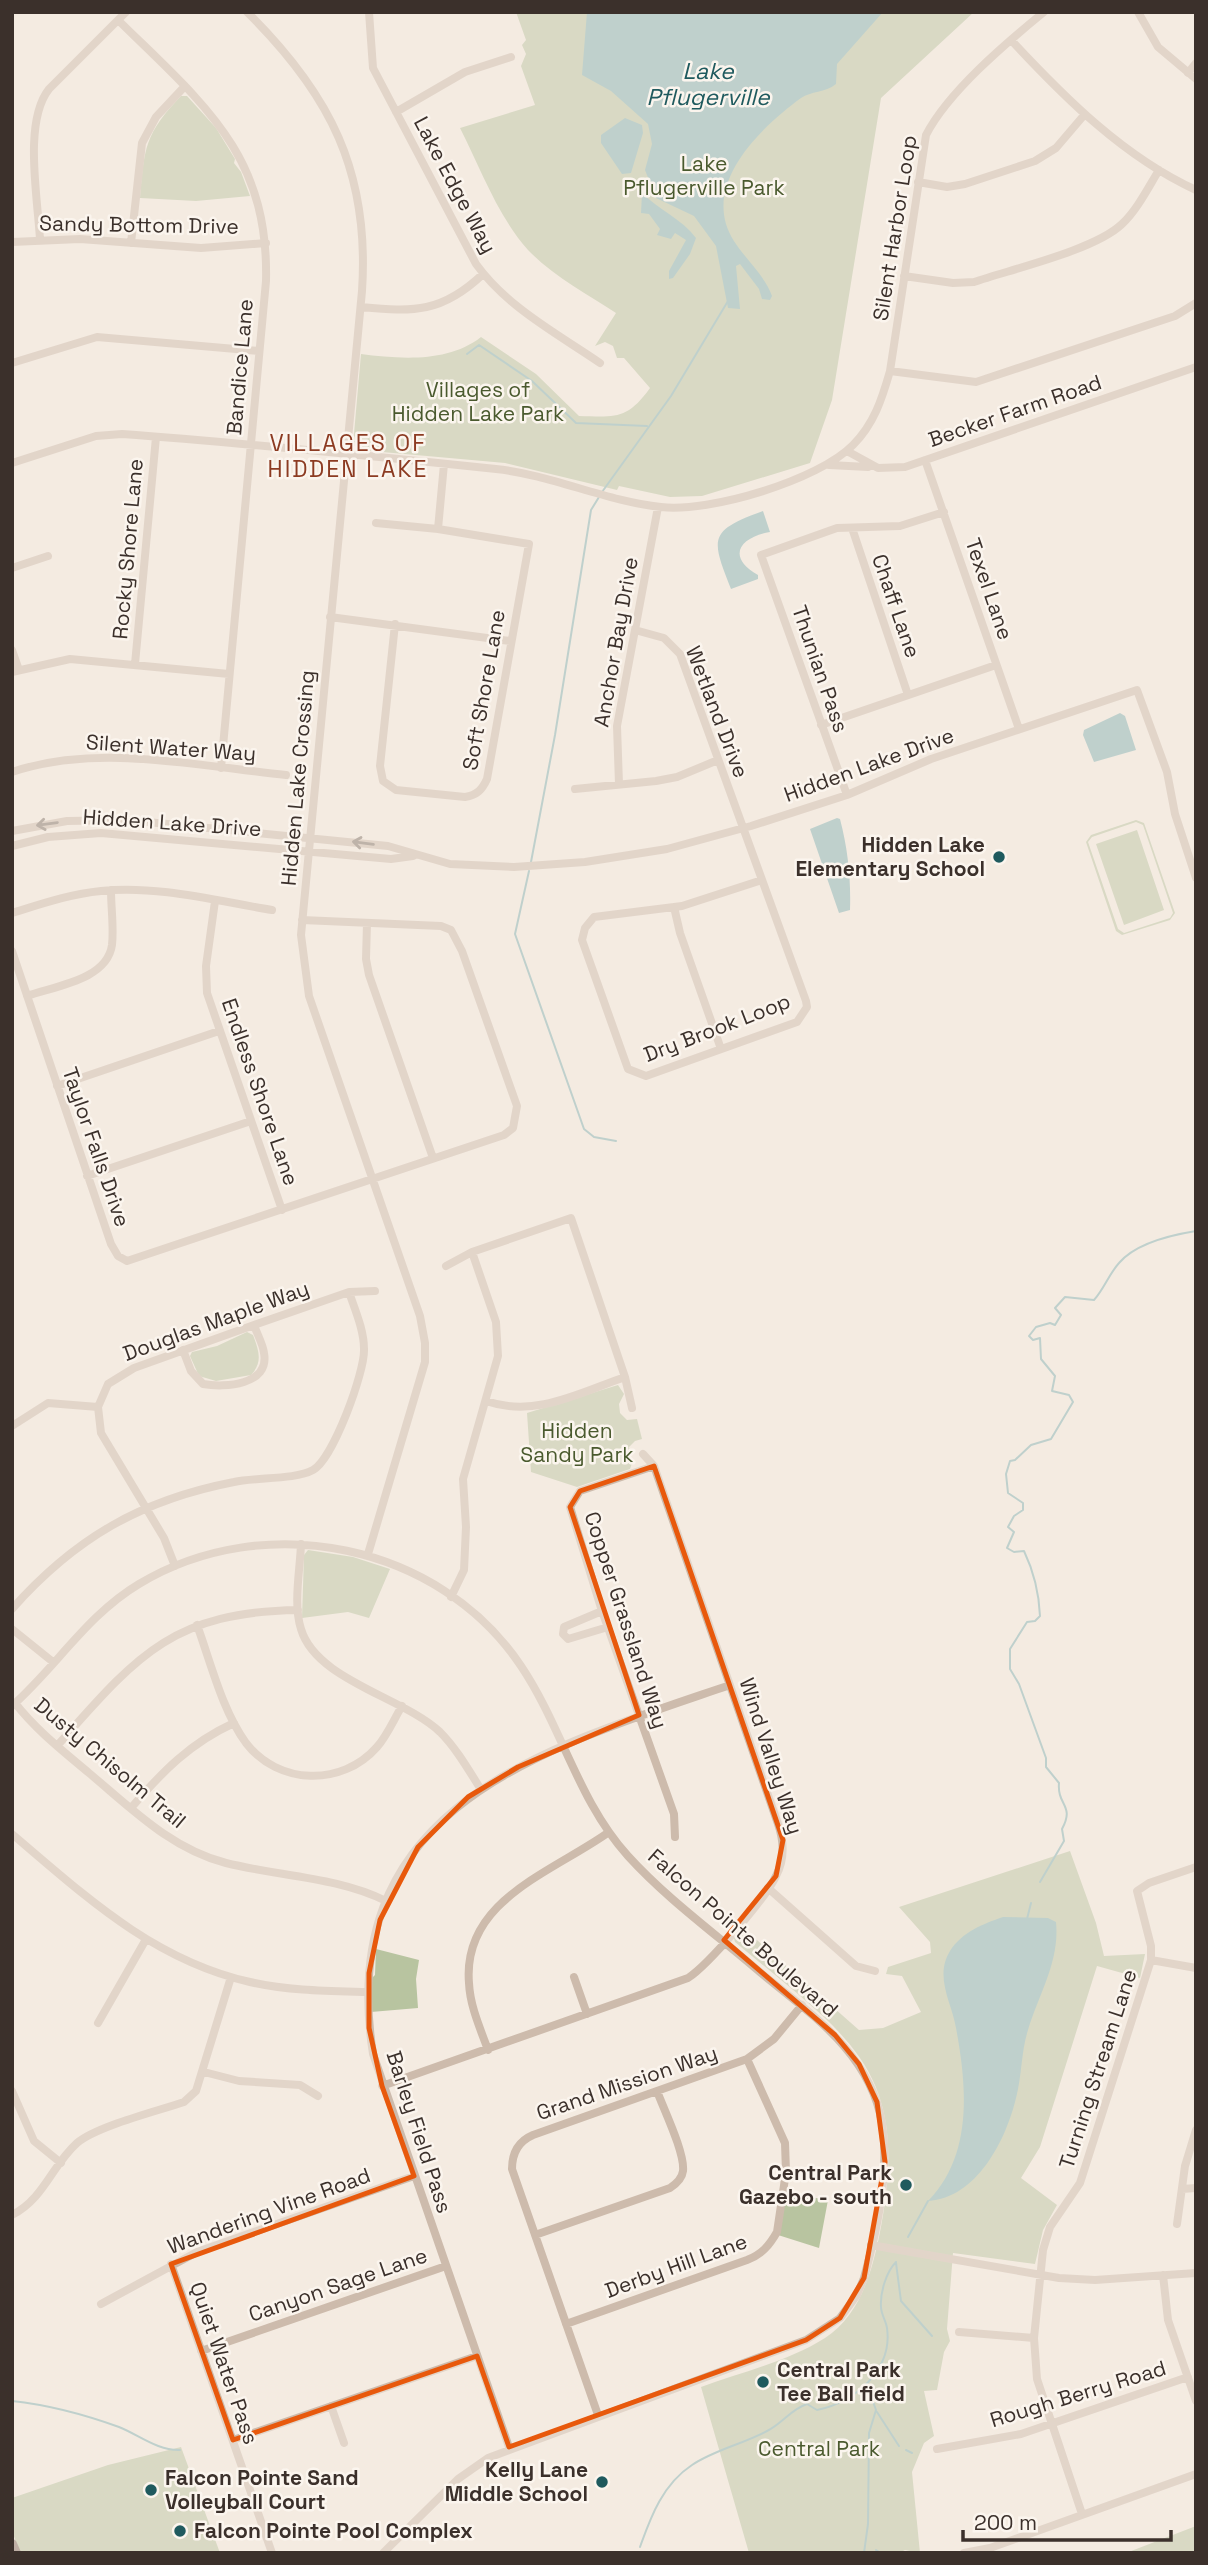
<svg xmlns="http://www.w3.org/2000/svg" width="1208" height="2565" viewBox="0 0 1208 2565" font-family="'Space Grotesk',sans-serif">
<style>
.green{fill:#b8c4a0;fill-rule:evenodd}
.water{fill:#7fb0b2}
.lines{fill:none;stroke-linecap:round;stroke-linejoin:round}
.stream{stroke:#7fb0b2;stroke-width:2}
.minor{stroke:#cdbbac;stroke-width:8}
.major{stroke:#7d675c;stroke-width:10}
.oneway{stroke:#7d6f65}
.marked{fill:none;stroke:#e8590c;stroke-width:5;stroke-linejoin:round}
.poi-dot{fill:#1f5a5e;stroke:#fbf5ee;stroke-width:2.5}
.labels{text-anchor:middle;stroke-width:5;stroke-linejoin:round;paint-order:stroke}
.park-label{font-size:21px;fill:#4a5a2e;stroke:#fbf5ee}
.street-label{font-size:21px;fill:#3b302b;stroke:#fbf5ee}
.poi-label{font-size:21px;font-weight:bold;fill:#3b302b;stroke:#fbf5ee;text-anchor:end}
.water-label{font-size:23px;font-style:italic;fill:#1f5a5e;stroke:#fbf5ee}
.neighbourhood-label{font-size:23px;letter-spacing:2px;fill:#8c3b22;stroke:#fbf5ee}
</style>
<rect width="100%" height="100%" fill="#f4ebe1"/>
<path class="green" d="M516,12H974L881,98L832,400L810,463L702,496L670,497L619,486L617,490L505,463L360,450L353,445L361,354C400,359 448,363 481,337L536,374L579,416C615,417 627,420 650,388L624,358H617L613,346L605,342L595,346L616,313C587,294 553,276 528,250C498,217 480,167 460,128L535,105L521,66L526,54L522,45L526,40Z
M181,96H187L216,128L235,159L234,163L241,172L250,196L196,201L140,198C144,149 145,133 181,96Z
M1136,820L1144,823L1175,913L1170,920L1122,935L1116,931L1086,842L1091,835ZM1136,822L1143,825L1173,913L1170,918L1124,933L1118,929L1088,842L1092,837Z
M1137,830L1164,910L1124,925L1096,844Z
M247,1332L253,1335C259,1351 263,1362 251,1375L216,1381L199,1376L190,1356L192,1352L217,1346Z
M618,1385L624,1394L619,1404L620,1413L627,1420L637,1419L642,1439L635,1441L629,1447L632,1463L630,1469L577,1487L531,1472L527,1413Z
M308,1550L353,1557L390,1569L369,1618L348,1612L302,1618L304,1555Z
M1070,1851L1096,1923L1104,1956L1145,1954L1140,1978L1097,1966L1040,2147L1021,2178L1057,2205L1043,2230L1035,2264L953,2253L947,2329L950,2341L944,2352L937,2390L924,2391L934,2436L924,2443L912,2472L920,2553L905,2550L899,2553H749L701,2387C742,2372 789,2361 825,2338C859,2316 871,2275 879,2237C913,2070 852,2040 735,1942L733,1935L741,1926L859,2030L883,2028L921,2012L902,1976L886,1974L888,1967L931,1953L930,1942L899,1907Z
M376,1949L419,1960L416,1979L418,2008L371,2012V1979L375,1975Z
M786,2193L828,2200L819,2248L778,2235Z
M181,2447L220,2553H20L12,2531V2498L108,2465Z
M1196,2526V2553H1126Z"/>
<path class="water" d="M587,12H883L837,64L836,84C825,93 811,91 801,98C767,123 711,173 726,224C734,251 763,270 772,296L770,300L762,299L759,289L740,264L736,266L740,309L728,308L716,246L694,216L656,198L645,170L652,144L648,124L611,91L582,75Z
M625,118L642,125L643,133L631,173L622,174L601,143V135Z
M642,193C659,210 682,219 696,238L690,254L673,278L669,279V271L686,240L675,233L671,239L657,235L660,229L649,214L641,213Z
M763,511L770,532C741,537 725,556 758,575V579L731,589C711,538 708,531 763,511Z
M1120,713L1125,716L1136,750L1094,762L1083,735L1084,730Z
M837,818L840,819C848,850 851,878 850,910L839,913L810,829Z
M1003,1917L1048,1918L1056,1922C1060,1961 1039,1994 1028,2030C1021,2052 1022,2076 1016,2098C1006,2140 977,2198 928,2201C973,2155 967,2087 956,2028C952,2003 934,1977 950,1951C962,1932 983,1924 1003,1917Z"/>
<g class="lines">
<path class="stream" d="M467,354L479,345L532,381L576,423L647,426
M602,492L671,396L728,301
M531,862L555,735L591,510L599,497
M529,871L515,934L584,1129L594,1137L616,1141
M1040,1882L1064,1841L1062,1829C1075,1805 1057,1806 1059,1783L1046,1767V1758L1019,1684L1010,1669V1649L1027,1622L1035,1621L1040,1616C1039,1592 1034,1572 1024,1551L1014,1552L1007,1548L1014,1532L1008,1527L1014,1516L1023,1510V1503L1008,1493L1006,1474L1010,1461L1015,1460L1031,1445L1051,1439L1073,1402L1069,1395L1052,1391L1055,1376L1041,1359L1040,1338L1033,1340L1029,1336L1036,1327L1050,1323L1055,1325L1061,1315L1055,1308L1065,1297L1094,1300C1104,1289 1109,1274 1119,1263C1136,1243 1171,1235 1196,1231
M1027,1919L1031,1903
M908,2237L928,2201
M896,2263L901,2301L932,2336
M12,2401C50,2405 83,2414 119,2427C139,2435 158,2451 180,2450
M877,2412L899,2446
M906,2450L912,2453
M640,2547C651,2516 663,2484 692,2465C714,2450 743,2444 767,2431C782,2424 791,2409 807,2404L817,2410C854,2403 893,2370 887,2328C886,2321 881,2314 881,2307C880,2293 886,2272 896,2262
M876,2550L881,2553
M864,2553L868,2524L869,2433L876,2410L867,2385"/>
<path class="minor" d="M247,12C330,94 370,172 362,291L301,935L309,996L420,1316L425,1343V1362L368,1554
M369,12L373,68L476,264C507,307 556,333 600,363
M1138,12L1158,47L1196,79
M118,20C202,103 269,153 266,281L221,768
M1012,41C1065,98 1124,157 1196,190
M1188,73L1196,63
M396,112L465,72L511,57
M918,182L947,187L965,184L1035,161L1056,148L1085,114
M40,240C38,199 23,122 49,89L126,12
M12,242L80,239L201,248L266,243
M131,243L142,143L156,117L185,86
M904,276L953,283L974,282C1012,269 1095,250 1122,224C1137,210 1148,188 1159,170
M361,307C414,312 442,313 483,274
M12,363L97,337L259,351
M890,371L976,382L1175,316L1196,303
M847,451L878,468L905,467L1196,367
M925,460L1019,729
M12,463L96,436L122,434C247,443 372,456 496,469C552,475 605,501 661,507C709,513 819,480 853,445C874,424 882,399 890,371L926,135C948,92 1006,43 1044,12
M829,465L868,467
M376,523L438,529L529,544L487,779C482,790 477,795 465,797L396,790L383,781L380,766L395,624
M852,528L908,695
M438,529L444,464
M12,568L48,556
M330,617L510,641
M635,630L664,638L680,654L806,1001L807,1007L797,1022L646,1076L628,1069L582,940L585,928L594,917L682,906L762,880
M12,650L19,670
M135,664L156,437
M12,672L70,659L229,674
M821,725L996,665
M12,772C97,743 198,766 286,775
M619,784L617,726L658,507
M575,789L656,781L677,777L718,760
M847,795L761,555L837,528L900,526L944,512
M12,831L67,821L127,820L388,846L450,864L514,867L585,862L667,849L751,826L847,795L931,759L1137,690L1167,772L1175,814L1196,878
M12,846L48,837L101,833L391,859L413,856
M215,901L206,966L207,993L282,1210
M674,907L680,933L721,1049
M12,913C41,904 70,894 101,891C157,885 217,901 272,910
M367,923L366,959L369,975L433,1158
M12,951L111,1244L118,1256L127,1261L504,1135L513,1128L517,1106L462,951L451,930L441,926L302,920
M27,996C55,986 107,980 112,945C114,928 111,908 111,890
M57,1086L219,1031
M87,1176L251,1121
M446,1266L472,1252L571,1218L625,1377L632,1408
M183,1350L191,1371L203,1384C225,1388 270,1385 264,1353C263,1344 257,1334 254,1325
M486,1401C535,1418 579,1393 625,1377
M12,1426L48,1403L98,1407
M654,1466L580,1491L570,1507L602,1611L674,1814L675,1837
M301,1544C300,1571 293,1604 301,1629C316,1680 403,1697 440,1732C456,1748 468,1769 480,1788
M175,1566L164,1538L101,1433L98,1407L108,1384L134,1368L254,1325L349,1292L375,1291
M451,1597L464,1570L466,1527L463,1479L498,1356L496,1322L472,1252
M12,1609C75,1538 141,1500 234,1482C256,1477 295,1480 313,1470C333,1459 365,1372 364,1349C364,1330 355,1310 349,1292
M602,1611L564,1627L563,1634L568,1639L608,1627
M197,1625C211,1663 222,1710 246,1743C278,1785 342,1787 377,1747C387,1736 394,1719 402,1706
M12,1629L53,1662
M15,1703C36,1730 63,1751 89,1773C131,1808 171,1849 226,1863C278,1876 338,1877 386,1901
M12,1706C57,1666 87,1615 139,1584C265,1508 440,1544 521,1666C562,1727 578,1801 628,1856C667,1899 717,1935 761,1973C812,2015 870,2053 882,2123C890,2172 877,2230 864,2278L857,2295L840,2318L806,2340L488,2458L458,2479L383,2553
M57,1746C136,1657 171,1612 298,1610
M131,1808C162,1772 190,1743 234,1723
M12,1834C85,1896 153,1960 250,1982C289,1991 328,1991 367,1992
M768,1888L856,1966L875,1971
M1151,1960L1196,1968
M574,1977L587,2014
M98,2023L145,1941
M488,2050C480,2028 470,2006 469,1983C462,1900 553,1872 609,1832
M204,2072L239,2081L300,2085L318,2096
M382,2086L688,1978C708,1965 766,1898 776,1876C785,1859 784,1841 778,1824L654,1466L643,1454
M12,2091L34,2141L61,2163
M1182,2189L1196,2188
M12,2215C44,2199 52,2165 77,2143C97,2126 158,2111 184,2102L196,2091L231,1977
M1177,2224L1185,2166L1196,2130
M535,2235L670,2188C676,2184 682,2179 683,2171C685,2153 664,2110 657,2091
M871,2245L1059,2278L1095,2280L1196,2273
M171,2264L272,2553
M1163,2275L1168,2320L1196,2401
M101,2304L197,2252L414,2176
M566,2324L747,2260C762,2254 769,2246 777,2232L786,2172L785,2143L747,2059
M959,2332L1034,2338
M201,2351L446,2266
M331,2406L344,2443
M598,2415L512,2169C512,2153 519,2141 533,2135L747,2059L774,2039L802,2005
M233,2440L477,2356
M509,2447L373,2054C334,1805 543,1749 730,1685
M937,2449L1021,2434L1188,2377
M1082,2514L1037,2379L1034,2338L1043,2250L1050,2227L1080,2183L1151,1960V1946L1137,1891L1149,1883L1196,1867
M964,2553L990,2548L1196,2474"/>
<path class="major" d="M12,2544L16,2553"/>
</g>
<defs><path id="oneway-shaft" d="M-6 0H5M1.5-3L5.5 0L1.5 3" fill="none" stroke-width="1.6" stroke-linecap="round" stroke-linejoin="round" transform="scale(1.75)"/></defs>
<g class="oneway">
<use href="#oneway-shaft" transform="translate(47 824) rotate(172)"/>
<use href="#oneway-shaft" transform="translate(363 843) rotate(-173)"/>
</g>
<path d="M0 0H1208V2565H0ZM654,1466L783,1840L776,1876L724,1940L835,2035L859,2064L877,2102L885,2162L864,2278L840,2318L806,2340L509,2447L477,2356L233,2440L171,2264L414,2176L382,2086L369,2028V1973L380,1920L418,1847L468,1797L518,1767L639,1715L570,1507L580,1491Z" fill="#f4ebe1" fill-opacity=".55" fill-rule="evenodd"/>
<path class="marked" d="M654,1466L783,1840L776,1876L724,1940L835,2035L859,2064L877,2102L885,2162L864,2278L840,2318L806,2340L509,2447L477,2356L233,2440L171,2264L414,2176L382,2086L369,2028V1973L380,1920L418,1847L468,1797L518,1767L639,1715L570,1507L580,1491Z"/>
<g class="poi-dot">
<circle cx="999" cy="857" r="7"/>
<circle cx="906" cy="2185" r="7"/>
<circle cx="763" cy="2382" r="7"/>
<circle cx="602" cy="2482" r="7"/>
<circle cx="151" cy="2490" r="7"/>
<circle cx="180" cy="2531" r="7"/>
</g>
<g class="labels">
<g class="park-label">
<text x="704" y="171">Lake<tspan x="704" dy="24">Pflugerville Park</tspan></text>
<text x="478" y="397">Villages of<tspan x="478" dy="24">Hidden Lake Park</tspan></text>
<text x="577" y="1438">Hidden<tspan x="577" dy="24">Sandy Park</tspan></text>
<text x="819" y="2456">Central Park</text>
</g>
<g class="street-label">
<text transform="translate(455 185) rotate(62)" y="7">Lake Edge Way</text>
<text transform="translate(139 225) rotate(1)" y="7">Sandy Bottom Drive</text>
<text transform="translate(895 228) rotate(-81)" y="7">Silent Harbor Loop</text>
<text transform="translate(240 367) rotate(-85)" y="7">Bandice Lane</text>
<text transform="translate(1015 411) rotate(-19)" y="7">Becker Farm Road</text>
<text transform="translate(128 549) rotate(-85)" y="7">Rocky Shore Lane</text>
<text transform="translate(989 589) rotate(71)" y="7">Texel Lane</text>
<text transform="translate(896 606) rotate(71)" y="7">Chaff Lane</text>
<text transform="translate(616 642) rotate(-80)" y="7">Anchor Bay Drive</text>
<text transform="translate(820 669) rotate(71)" y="7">Thunian Pass</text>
<text transform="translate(484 690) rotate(-80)" y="7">Soft Shore Lane</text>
<text transform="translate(717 712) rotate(69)" y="7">Wetland Drive</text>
<text transform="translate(171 748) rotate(4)" y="7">Silent Water Way</text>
<text transform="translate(869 765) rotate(-20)" y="7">Hidden Lake Drive</text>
<text transform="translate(298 778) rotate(-85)" y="7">Hidden Lake Crossing</text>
<text transform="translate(172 823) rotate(4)" y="7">Hidden Lake Drive</text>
<text transform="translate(717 1028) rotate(-21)" y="7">Dry Brook Loop</text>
<text transform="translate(260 1092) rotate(71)" y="7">Endless Shore Lane</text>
<text transform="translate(96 1147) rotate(71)" y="7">Taylor Falls Drive</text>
<text transform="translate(216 1321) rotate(-20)" y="7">Douglas Maple Way</text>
<text transform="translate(626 1620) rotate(72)" y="7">Copper Grassland Way</text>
<text transform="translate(771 1756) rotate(72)" y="7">Wind Valley Way</text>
<text transform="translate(110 1763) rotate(40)" y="7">Dusty Chisolm Trail</text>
<text transform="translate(743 1933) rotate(41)" y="7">Falcon Pointe Boulevard</text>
<text transform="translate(1098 2069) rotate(-72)" y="7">Turning Stream Lane</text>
<text transform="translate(627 2083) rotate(-19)" y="7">Grand Mission Way</text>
<text transform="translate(419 2132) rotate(72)" y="7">Barley Field Pass</text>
<text transform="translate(269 2211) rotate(-20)" y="7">Wandering Vine Road</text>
<text transform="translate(676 2266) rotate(-20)" y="7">Derby Hill Lane</text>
<text transform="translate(338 2285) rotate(-19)" y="7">Canyon Sage Lane</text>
<text transform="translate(224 2363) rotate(71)" y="7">Quiet Water Pass</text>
<text transform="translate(1078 2394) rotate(-17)" y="7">Rough Berry Road</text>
</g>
<g class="poi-label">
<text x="985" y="852">Hidden Lake<tspan x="985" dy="24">Elementary School</tspan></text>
<text x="892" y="2180">Central Park<tspan x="892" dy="24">Gazebo - south</tspan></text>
<text x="777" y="2377" text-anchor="start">Central Park<tspan x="777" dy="24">Tee Ball field</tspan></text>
<text x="588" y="2477">Kelly Lane<tspan x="588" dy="24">Middle School</tspan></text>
<text x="165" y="2485" text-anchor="start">Falcon Pointe Sand<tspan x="165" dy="24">Volleyball Court</tspan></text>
<text x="194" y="2538" text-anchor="start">Falcon Pointe Pool Complex</text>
</g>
<g class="water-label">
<text x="708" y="79">Lake<tspan x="708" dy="26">Pflugerville</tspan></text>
</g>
<g class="neighbourhood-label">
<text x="348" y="451">VILLAGES OF<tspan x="348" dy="26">HIDDEN LAKE</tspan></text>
</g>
</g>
<rect width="1208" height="2565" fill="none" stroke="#3b302b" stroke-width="28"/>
<path d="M963 2530v10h208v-10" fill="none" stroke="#3b302b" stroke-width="3.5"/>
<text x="974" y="2530" font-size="21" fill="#3b302b" stroke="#fbf5ee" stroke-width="5" paint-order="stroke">200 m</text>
</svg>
